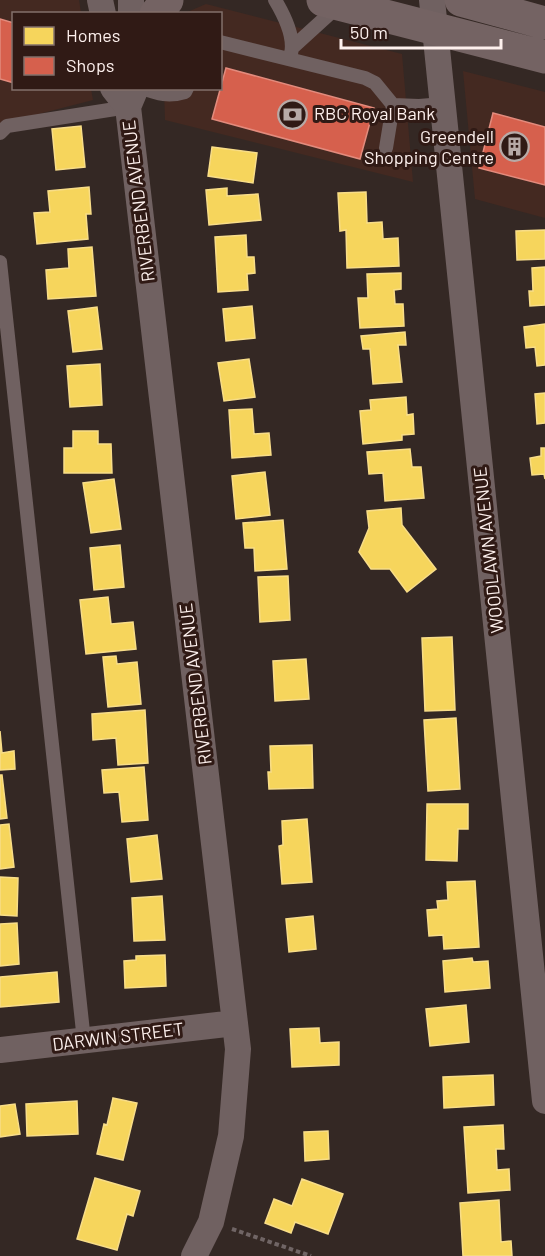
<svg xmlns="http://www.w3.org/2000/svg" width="545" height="1256" viewBox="0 0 545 1256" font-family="Barlow,sans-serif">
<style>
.built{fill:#442921}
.homes{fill:#f6d55c;stroke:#f8dd88;stroke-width:1.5}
.shops{fill:#d6604d;stroke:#e28b7d;stroke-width:1.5}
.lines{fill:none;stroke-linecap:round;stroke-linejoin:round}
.path{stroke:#706565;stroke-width:4;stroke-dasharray:4.5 3;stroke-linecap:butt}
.lane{stroke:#706161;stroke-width:14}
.street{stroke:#706161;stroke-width:26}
.secondary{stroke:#746363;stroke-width:33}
.labels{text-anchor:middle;stroke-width:6;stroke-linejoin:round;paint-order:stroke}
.poi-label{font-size:18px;fill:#fdf0ed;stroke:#301a15;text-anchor:start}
.street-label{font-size:18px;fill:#fdf0ed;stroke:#301a15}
</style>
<rect width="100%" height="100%" fill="#342824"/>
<path class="built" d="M0,0H79L81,13L14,14V88L91,89L93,100L0,124Z
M206,4L402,54L413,182L165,120L164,89L220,88V14L185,13Z
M463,71L545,92V218L475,199Z"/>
<path class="homes" d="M81,126L85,167L56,170L52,129Z
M212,147L257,153L253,183L208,176Z
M89,187L91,214H86L88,239L37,244L34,213L50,212L48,191Z
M227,188V196L258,194L261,220L209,225L206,190Z
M366,192L367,223L382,222L383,239L398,238L399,266L347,268L346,230L340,231L338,193Z
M545,230V259L517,260L516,231Z
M246,235L247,257H254L255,273L247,274L248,290L218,292L215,237Z
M92,247L96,296L48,299L46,270L69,268L68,249Z
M545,267V305L530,306L529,291H533L532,268Z
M401,273V289L394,290L395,304H403L404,326L360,328L358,298H368L367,274Z
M252,306L255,338L226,341L223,309Z
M97,307L102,349L73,352L68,311Z
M545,324V365L537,366L535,347L526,348L524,327Z
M405,332L406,345H398L402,382L373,384L370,349H363L361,336Z
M249,359L255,397L224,401L218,363Z
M100,364L102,405L70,407L67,366Z
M545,393V423L537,424L535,394Z
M406,397L407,415L413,414L414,434L402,435V440L363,444L360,411L371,410L370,400Z
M252,409L254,434L269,433L271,455L232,458L229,410Z
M73,431H98V444H111L112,473H64V448H73Z
M541,448H545V479L544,474L532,475L530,458L541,456Z
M410,449L412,467H421L424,498L385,501L383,473L369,474L367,452Z
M265,472L270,515L236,519L232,476Z
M114,479L121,529L91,533L83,483Z
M401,508L402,525L436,569L407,592L390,569H371L359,552L369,528L367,511Z
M283,520L287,569L255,571L254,548H245L243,523Z
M120,545L124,587L94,590L90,548Z
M288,576L290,620L260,622L258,577Z
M108,597L111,624L133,622L136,649L86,654L80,600Z
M452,637L455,710L425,711L422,638Z
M116,656L117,664L137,662L141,704L108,707L103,657Z
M306,659L309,699L275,701L273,661Z
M145,710L148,763L118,765L116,738L93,740L92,714Z
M456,718L460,789L428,791L424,720Z
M0,731L2,753L14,751L15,769L0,770Z
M312,745L313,788L269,789L268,772H271L270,746Z
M144,767L148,820L122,822L119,792L104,793L102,770Z
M0,775H2L7,818L0,819Z
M427,804H468V829H458L457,861L426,860Z
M307,819L312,882L282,884L279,846L283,845L282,821Z
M9,824L14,867L0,869V825Z
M157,835L162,879L131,882L127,839Z
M0,877L18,878L17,916L0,915Z
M475,881L479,947L444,949L443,935L429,936L427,910L438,909L437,901L448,900L447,882Z
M162,896L165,940L134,941L132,898Z
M313,916L316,949L289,952L286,919Z
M17,923L19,964L0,966V924Z
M165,955L166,986L125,988L124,961L136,960V956Z
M472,958L473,962L488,961L490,988L445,992L443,961Z
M57,972L59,1002L0,1007V977Z
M466,1005L469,1042L430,1046L426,1009Z
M319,1028L320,1043L339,1042V1065L292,1067L290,1029Z
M493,1075L494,1105L444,1108L443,1077Z
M113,1098L137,1103L123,1160L97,1154L104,1124L107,1125Z
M77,1101L78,1134L27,1136L26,1104Z
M15,1104L20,1134L0,1137V1106Z
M503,1125L504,1149H496L497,1170L509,1169L510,1190L468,1193L464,1127Z
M328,1131L329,1159L305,1161L304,1132Z
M95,1178L140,1191L133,1216L127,1214L117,1250L77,1239Z
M302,1179L343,1194L328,1234L295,1222L291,1233L265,1223L274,1199L292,1206Z
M499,1200L501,1242L511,1241L512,1256H463L460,1203Z"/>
<path class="shops" d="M0,19L14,23V83L0,79Z
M226,68L374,108L360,159L212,119Z
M493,113L545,127V185L479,168Z"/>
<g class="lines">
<path class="path" d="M232,1229L311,1256"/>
<path class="lane" d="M275,0C284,15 295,37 291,54
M220,42L365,78L375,83L393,105
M292,48L337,7
M142,88C158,94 169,97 185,92L187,88
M0,133L7,126L128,107
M386,148L393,105L419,106L443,104
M0,262L84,1041"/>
<path class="street" d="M100,0L103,14
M131,0V14
M432,0L545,1101
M113,88L128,107
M136,88L128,107L238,1049L231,1136L211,1222L194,1256
M0,1050L235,1023"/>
<path class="secondary" d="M323,0L545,57
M461,0L545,23
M156,14L167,0"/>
</g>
<defs>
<symbol id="bank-ring" viewBox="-11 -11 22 22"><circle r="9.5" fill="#301a15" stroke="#b7aaa7" stroke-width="1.5"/><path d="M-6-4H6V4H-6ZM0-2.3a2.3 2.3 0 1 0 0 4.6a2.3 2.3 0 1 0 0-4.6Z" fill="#b7aaa7"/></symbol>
<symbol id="building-ring" viewBox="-11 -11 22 22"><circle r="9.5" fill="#301a15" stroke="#b7aaa7" stroke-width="1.5"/><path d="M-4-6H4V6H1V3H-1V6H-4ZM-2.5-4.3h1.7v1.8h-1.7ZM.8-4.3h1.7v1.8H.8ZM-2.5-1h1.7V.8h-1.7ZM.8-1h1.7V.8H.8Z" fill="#b7aaa7"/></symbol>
</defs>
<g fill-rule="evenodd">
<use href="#bank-ring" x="276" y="98" width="33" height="33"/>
<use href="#building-ring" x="498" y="130" width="33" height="33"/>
</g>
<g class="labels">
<g class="poi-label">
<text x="314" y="120">RBC Royal Bank</text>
<text x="494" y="143" text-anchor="end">Greendell<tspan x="494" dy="21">Shopping Centre</tspan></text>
</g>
<g class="street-label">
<text transform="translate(139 201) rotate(-97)" y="6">RIVERBEND AVENUE</text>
<text transform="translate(489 550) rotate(-96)" y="6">WOODLAWN AVENUE</text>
<text transform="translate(196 684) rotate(-97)" y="6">RIVERBEND AVENUE</text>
<text transform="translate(118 1037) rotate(-7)" y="6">DARWIN STREET</text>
</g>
</g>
<rect x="12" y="12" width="210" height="78" fill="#301a15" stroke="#82706b" stroke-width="1.5"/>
<rect x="24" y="27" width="30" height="18" fill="#f6d55c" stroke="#82706b" stroke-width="1.5"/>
<text x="66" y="42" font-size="18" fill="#fdf0ed">Homes</text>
<rect x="24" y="57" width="30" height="18" fill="#d6604d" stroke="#82706b" stroke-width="1.5"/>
<text x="66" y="72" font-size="18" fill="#fdf0ed">Shops</text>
<path d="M341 39v9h160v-9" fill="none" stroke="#fdf0ed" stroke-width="3"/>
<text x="350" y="39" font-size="18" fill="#fdf0ed" stroke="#301a15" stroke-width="4.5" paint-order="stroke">50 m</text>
</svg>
